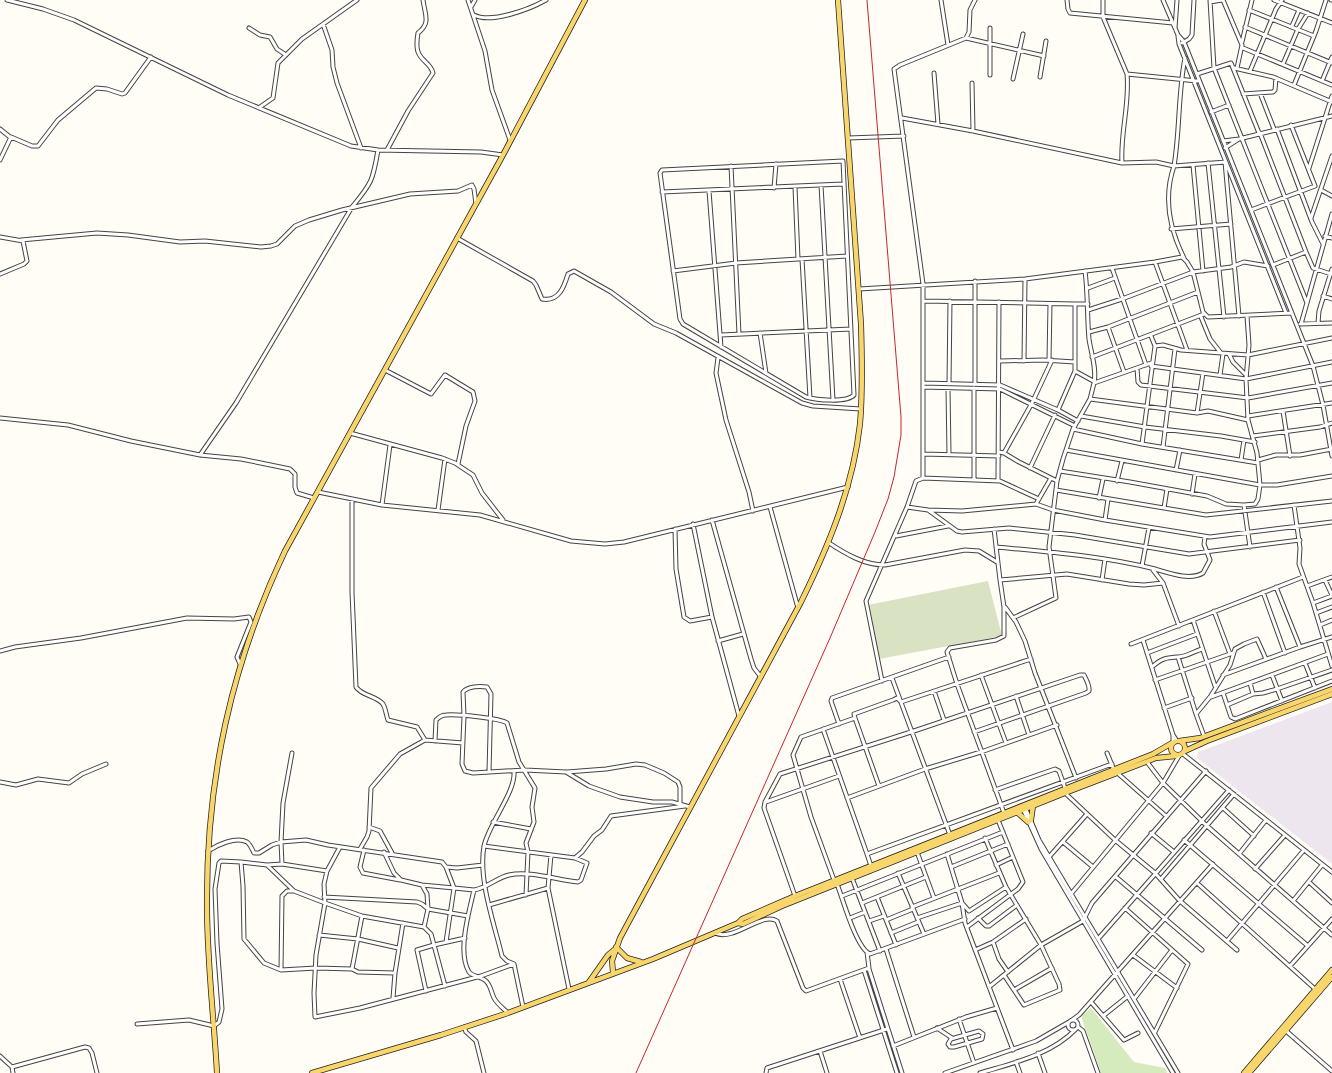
<svg xmlns="http://www.w3.org/2000/svg" width="1332" height="1073" viewBox="0 0 1332 1073" font-family="Bitter,serif">
<style>
.industrial{fill:#eee6ef}
.green{fill:#d5ebbd}
.cemetery{fill:#d9e3c4}
.lines{fill:none;stroke-linecap:round;stroke-linejoin:round}
.minor-casing{stroke:#444;stroke-width:5}
.major-casing{stroke:#222;stroke-width:6}
.minor{stroke:#fff;stroke-width:3}
.major{stroke:#f9d66b;stroke-width:4.5}
.rail{stroke:#c4262e;stroke-width:1}
</style>
<rect width="100%" height="100%" fill="#fffdf5"/>
<path class="industrial" d="M1332,702V864L1197,758L1198,752Z"/>
<path class="green" d="M1091,1008L1134,1062L1165,1068L1167,1073H1101L1082,1019V1015Z"/>
<path class="cemetery" d="M988,581L1002,636L879,659L868,605Z"/>
<g class="lines">
<defs>
<path id="minor" d="M7,0L43,9L74,20L228,95L351,146L378,150L481,152L503,155
M468,0L485,51L492,90L510,140
M941,0L948,45
M1067,0L1068,9L1070,13L1173,23
M1103,0V17L1127,74L1197,81
M1163,0L1178,35L1184,42L1313,366L1323,405L1332,456
M1210,0L1214,68L1307,303
M1223,0L1242,45L1237,68
M1274,0L1332,23
M1331,0H1332
M1210,2L1222,0
M471,7L475,0
M1249,10L1314,36
M474,15C491,24 530,9 546,0
M323,24L332,50L333,67L337,83L361,148
M1292,26L1299,10
M1245,27L1332,63
M249,28L260,35L270,37L277,49L286,55
M1175,28L1177,0
M1178,36L1179,44L1286,313
M966,38L1044,56
M1242,42L1252,0
M1182,43L1189,39L1192,35L1194,0
M1243,48L1332,85
M1283,64L1298,29L1308,13
M1234,68L1273,77L1332,102
M1250,71L1276,9L1282,0
M934,73L938,124
M1197,74L1231,63L1259,133
M990,75V28
M1040,77L1046,41
M1013,79L1023,34
M1322,81L1332,57
M972,83L973,131
M1294,85L1316,31L1326,0
M1260,93L1274,129
M1243,94L1273,92L1275,90L1276,78
M260,107L273,98L278,63L302,39L357,0
M1211,112L1229,105
M902,118L973,131L1122,163L1156,162L1174,166C1180,130 1178,93 1185,58
M0,129L10,137
M1277,129L1312,222L1323,244
M1260,133L1306,252L1273,265
M848,138L904,136
M1239,139L1332,116
M1223,141L1239,139L1225,148
M387,150L408,111L433,73C431,64 423,62 419,54C416,49 417,39 418,33C431,23 425,15 423,0
M0,160L11,137L32,146H38L58,120L96,88L107,89L122,94L125,93L151,57
M843,161L854,395C847,403 816,400 806,397L683,324L680,319L660,173L662,170Z
M1225,162L1239,316
M1122,163C1120,133 1130,104 1127,74
M1208,163L1224,317
M1193,165L1203,271
M731,166L739,334
M1309,168L1332,96
M821,185L833,400
M795,187L798,259
M774,188L776,164
M1321,190L1332,196
M709,191L721,347
M662,192L843,184
M1251,210L1315,186L1291,125
M1311,218L1332,156
M1171,229L1231,224
M1325,236L1332,238
M0,237L23,241L27,261L24,264L0,274
M457,238L533,281L536,285L542,299C559,302 564,287 568,274L574,271L611,292L654,324L676,333L802,403L813,406L861,409
M21,240L97,233L128,235L180,242L205,241L261,247L271,246L277,244L295,226L309,220L342,210L410,194L458,191L472,185L474,189L476,204
M1306,252L1313,268L1331,274
M1184,258C1169,228 1163,198 1174,166L1226,162
M802,259L810,398
M1155,262L1187,350
M1112,268L1146,365
M673,271L736,263L847,256
M1085,271C1088,294 1087,317 1089,339C1091,353 1097,369 1094,383
M1088,288L1115,278
M859,289L1025,279L1155,262L1182,257L1187,262L1193,272L1203,312L1208,317L1292,313
M1323,296L1332,299
M924,301L1075,304
M1088,310L1122,299L1193,272L1231,267L1244,262L1268,266
M1201,317L1210,339L1221,353
M1318,323L1319,311L1332,269
M1300,324L1332,323
M1301,324L1332,214
M1108,327L1124,372
M1089,332L1108,327L1198,292
M760,333L766,373
M721,335L851,329
M1151,336L1155,346L1142,444L1258,463
M1155,346L1163,345L1181,350L1248,355L1332,338
M1229,354L1233,362L1246,375
M1092,357L1204,314
M718,358L716,373L726,420L749,492L753,511
M1049,360L1050,304
M1000,361L1043,360L1075,362
M1024,361L1025,279
M1151,366L1246,379L1332,362
M1137,368L1138,382L1141,385L1248,398L1332,383
M385,370L431,394L445,375L473,392L475,401L466,426L458,464
M1075,371L1095,382
M1220,375L1223,354
M923,383L1000,385L1058,410L1078,421
M949,384L950,301
M975,384V281
M923,387L1000,389L1075,426
M948,388L949,455
M1090,399L1197,413L1208,411L1248,420
M1058,410L1075,371V304H1088
M1283,411L1290,456
M1197,413L1203,373
M1081,416L1145,427L1221,436L1255,442
M1248,416L1332,403
M0,418L68,425L131,441L200,455L241,459L290,469L295,474V487L297,493L314,498
M1073,429L1142,444
M350,433L442,458L455,463L473,475L482,493L503,520
M1253,436L1320,427L1332,423
M1163,447L1175,349
M1066,450L1260,485H1277L1332,476
M999,452L1004,453L1019,462L1057,481
M1004,453L1032,403L1052,360
M923,454L999,456
M200,455L236,403L352,207C372,183 373,180 378,150
M1241,460L1244,440
M1258,460L1276,455H1300L1332,449
M1030,468L1055,415
M1176,470L1180,450
M1060,471L1130,482L1207,496L1226,504L1244,505L1255,504L1258,499L1260,485L1257,453L1248,420L1246,379L1249,345L1247,316
M923,478V284L894,69L900,65L966,38L969,32L970,10L975,0
M974,480V388
M998,480L999,302
M1117,481L1122,461
M1056,490L1206,515L1332,501
M318,492L382,505L480,515L571,541L605,544L624,542L848,487
M1192,494L1195,474
M1099,498L1103,479
M352,499V592L356,687C362,696 377,696 383,704C386,709 386,715 388,720L417,727L425,740
M1036,504L1051,478
M382,505L390,445
M1244,505L1250,547
M1294,505L1300,548L1299,564L1313,603L1332,666
M770,507L798,608
M907,507L928,510L957,531L962,532L1009,528L1075,535L1189,554L1300,540
M1164,508L1167,489
M438,510L445,459
M928,510L962,511L1036,504L1053,510L1105,520L1210,537L1332,522
M712,520L751,659L754,668L761,677
M1105,520L1108,499
M693,524L712,617L739,716
M675,529L676,569L684,617L690,621L712,617
M994,529L1000,580L1067,574L1129,584L1144,585L1163,583L1179,626
M896,536L948,526
M829,543C846,554 864,565 885,565L965,550L979,551L997,562
M996,547C1050,552 1102,556 1155,569C1169,573 1190,581 1203,573L1210,560L1204,544L1205,537
M1142,566L1149,528
M1153,570L1163,583
M1000,580L1004,607V636L996,640L950,648L947,652L957,684L1004,813
M1102,580L1105,559
M1325,580L1332,595
M1307,586L1332,577
M1276,587L1300,647
M1263,592L1285,653
M1313,603L1332,596
M1005,607L1016,622L1025,641L1035,673L1076,778
M1214,611L1230,654
M1316,613L1332,607
M1013,618L1056,598L1049,547L1057,481L1063,459L1073,429L1090,399L1094,383L1151,363
M1193,620L1215,686
M1320,625L1332,620
M1143,640L1173,735
M718,641L743,634
M1131,644L1303,577
M0,651L15,647L81,638L187,618L234,619L249,617L251,622L237,657L240,664
M1147,653L1197,634
M1178,657L1196,714
M1305,663L1315,688
M1152,667C1162,658 1166,658 1178,657C1186,657 1195,651 1202,649
M981,675L1006,743
M1223,675L1300,647L1332,637
M1272,675L1282,701
M892,678L950,835
M1155,680L1233,653
M882,681L866,601L907,507L916,481L923,478L1000,481L1039,499
M1250,683L1253,694
M934,691L944,720
M1223,693L1231,717L1235,719L1332,681
M1016,696L1029,735
M1211,697L1328,654
M1227,705L1253,694L1263,693L1277,689L1332,670
M1164,708L1192,698
M855,718L879,786
M839,724L831,701L832,698L949,657
M823,729L867,854
M1204,736L1196,714L1210,697L1230,665L1235,649L1244,644L1257,639L1266,659
M435,741L436,720C439,717 442,715 446,715C456,714 500,718 507,723L519,762L535,788L532,807L534,822L526,843L528,852L526,895
M1173,743V735L1177,741
M1107,753L1114,770L1166,816
M1183,754L1332,872
M1147,762L1163,783L1207,826L1332,935
M514,771C516,792 489,823 484,846C478,879 494,923 502,956L507,961L514,964L523,1007
M489,772L491,694L487,687C480,686 468,686 463,692L464,716L462,764L465,771L473,773L525,770L566,772L589,786L620,797L653,802H672L690,807
M567,772L606,769L636,764L645,765L664,773L678,782L680,787V803
M0,782L16,785L38,779L69,783L82,774L106,764
M995,790L1055,769L1059,771L1065,788
M1065,793L1115,840L1155,873L1180,901L1237,950
M847,798L925,769L981,752L1057,725
M766,802L839,776
M1025,807L1039,840L1178,1073
M1223,808L1254,836
M1023,809L1041,849L1173,1073
M493,822L531,829
M369,827L380,831L392,853
M1151,833L1174,852
M985,838L1006,887L1041,945L1059,984L1060,990L1024,1005L1004,975
M1184,840L1308,946
M1063,842L1093,867
M484,846L575,858L587,863L581,880L578,882C557,880 529,870 509,875C496,878 487,888 474,890C469,912 457,952 469,972C473,977 481,976 486,981C491,986 491,992 494,998C497,1004 503,1008 508,1013
M340,847L327,871L324,884L325,903L316,955L314,993L315,1017L360,1008L481,976L514,964
M360,849L367,837L369,831L371,788L400,754L425,740L463,743
M364,850L360,867L363,873L400,880
M208,851C217,845 236,836 247,842C250,844 252,849 254,853H259L272,845L281,842L306,840L328,845L442,862L446,867L454,888L474,890
M384,852L394,873L401,880L422,885L427,894L428,909L468,916
M917,852L934,898
M947,854L962,903L965,923L1013,1050
M1239,854L1266,820
M1049,857L1087,814
M575,858L582,852L594,836L602,830L611,816L685,806
M241,862L243,886L244,939L264,963L281,970L316,968L352,969L358,972L395,973
M282,864L281,842L283,803L292,753
M996,865L1013,857
M268,866L294,891L325,903L362,916L424,927
M871,866L867,854L1112,764
M446,867L457,868L483,865
M951,867L1008,844
M1255,869L1285,835
M898,873L924,934
M1116,877L1202,950
M852,878L880,951
M1161,879L1234,794
M834,880L811,817L793,755L801,737L855,718L854,714L893,700L897,698L901,702L1031,659
M1309,882L1332,903
M1197,883L1315,989
M837,884C843,899 856,948 870,954L965,919
M422,885L454,888L446,942
M548,888L551,855
M1071,894L1163,783L1179,756
M795,896L764,808L765,802L780,774L911,732L1080,675H1084C1086,679 1090,686 1089,691L1086,693L974,732
M842,896L1003,832
M324,897L417,902L422,904L428,909L424,927L431,934L434,945L465,938
M877,897L896,945
M1293,901L1322,865
M862,903L926,877
M489,905L548,888L569,989
M912,907L999,873
M1125,908L1188,964L1155,1032
M850,918L865,912
M917,918L962,903L969,911L1006,887
M978,918L986,926H989L1017,905
M886,920L913,909
M869,921L884,916
M967,927L1018,889L1023,882L998,820
M715,933C734,942 762,911 777,921L803,988L806,991L869,968L867,952
M891,933L918,922
M319,935L358,939L398,948
M1098,939L1229,790
M1227,941L1304,850
M993,942L999,959L1008,972
M886,949L914,1037
M975,950L993,942L1026,919
M1133,955L1177,988
M1290,966L1332,919
M352,969L362,916
M869,969L902,1073
M281,970L282,896L287,891H294
M864,970L897,1073
M840,979L860,1038
M989,987L1041,945L1083,921L1092,903L1206,771
M1014,990L1052,968
M426,991L417,950L434,945L445,986
M393,998L395,973L403,923
M1134,999L1172,950
M1091,1002L1124,1040L1138,1033
M1103,1016L1128,996
M959,1019L974,1063
M1072,1020L1079,1015L1213,864
M1068 1025a5 5 0 1 1 10 0a5 5 0 1 1-10 0Z
M137,1024L189,1020L214,1026L219,1022L222,1009L217,943L215,889L219,863L221,861L241,862L267,865L282,864L327,871
M464,1027L466,1032L476,1041L484,1073
M1078,1027L1083,1031L1098,1073
M937,1028L952,1038
M1285,1030L1332,1071
M979,1031L983,1034L982,1039L954,1047H950L948,1044L951,1039Z
M893,1046L966,1017L997,1008
M820,1051L827,1073
M1038,1053L1045,1073
M0,1056L12,1067L85,1047L89,1048L92,1053L97,1073
M1016,1062L1020,1073
M12,1067L13,1073
M766,1073L767,1068L887,1029
M945,1073L1036,1041L1069,1022
M980,1073C1013,1063 1051,1055 1076,1029"/>
<path id="major" d="M1171 748a7 7 0 1 1 14 0a7 7 0 1 1-14 0Z
M1179,741L1200,738L1332,689
M1185,751L1207,741L1332,694
M1017,812L1028,822
M1031,820L1033,806
M738,923L743,924L782,906L1065,793L1156,758L1176,756
M616,947L627,958L641,962
M613,972L612,961L620,938L801,602C829,545 853,487 860,424C863,391 862,357 861,324L838,0
M589,982L608,955L614,950
M217,1073C214,1018 207,962 207,906C206,780 231,665 285,551L503,155L585,0
M312,1073L441,1035L508,1013L653,959L738,923L742,919L795,896L1153,754L1172,743
M1244,1073L1332,970
M1249,1073L1332,977"/>
</defs>
<use href="#minor" class="minor-casing"/>
<use href="#major" class="major-casing"/>
<use href="#minor" class="minor"/>
<use href="#major" class="major"/>
<path class="rail" d="M636,1073L830,638L875,532L888,499L894,477L901,435V417L867,0"/>
</g>
</svg>
